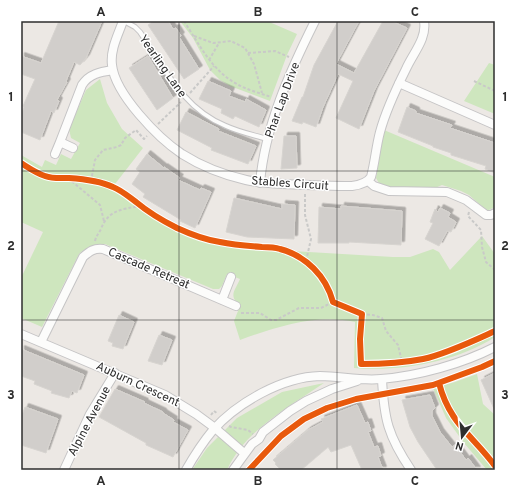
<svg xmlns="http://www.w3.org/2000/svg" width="516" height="491" viewBox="0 0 516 491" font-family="Overpass,sans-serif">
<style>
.green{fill:#cee6be}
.building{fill:#d1cecb;stroke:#d7d4d0;filter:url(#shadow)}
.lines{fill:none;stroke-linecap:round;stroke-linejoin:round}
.lane-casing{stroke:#c5c4c5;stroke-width:6}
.street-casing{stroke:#c5c4c5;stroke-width:10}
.path{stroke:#c9c9c8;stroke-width:2;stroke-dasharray:3 2;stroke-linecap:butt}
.lane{stroke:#fcfcfb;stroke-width:4}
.street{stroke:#fcfcfb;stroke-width:8}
.cycleway-casing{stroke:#fff;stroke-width:8}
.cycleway{stroke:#e8590c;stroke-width:6}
.grid{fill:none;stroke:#2e2e2e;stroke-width:1;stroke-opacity:0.55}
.labels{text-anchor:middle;stroke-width:3;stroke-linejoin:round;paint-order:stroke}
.street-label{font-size:12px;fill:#2e2e2e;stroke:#fff}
.neatline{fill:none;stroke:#2e2e2e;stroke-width:1.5}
.grid-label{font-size:13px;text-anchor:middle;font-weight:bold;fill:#2e2e2e}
</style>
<defs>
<filter id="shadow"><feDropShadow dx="3.5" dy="-3.5" stdDeviation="0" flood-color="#0004"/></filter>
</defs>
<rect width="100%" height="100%" fill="#ece8e4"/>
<path class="green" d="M180,21H267L297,34L287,55L270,101L230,86L220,80L210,70L193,38Z
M489,63L495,65V114L464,101Z
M100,79L107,103L122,129L143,148L115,184L142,206L180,228L200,236L241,248L393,257H410L433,249L439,252L450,270L482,236L495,254V337C456,362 400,372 354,368L355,322C317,313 276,327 240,340L234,321L240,306C228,295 235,291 240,279L227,274L222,286L219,289H213L105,244C94,244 87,247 79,254L42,327L21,318V278L43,232L21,222V155L42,167L45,160L56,165L61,154L71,159L80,143L71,138L69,129L86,90Z
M384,130L495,177V207L489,210H486L469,195L461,191L442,185L435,188L387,187L380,185L376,178Z
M477,374L483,404L495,415V470H487L464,443L446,418L433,388L455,382Z
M324,383C289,407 245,430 227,470H192L207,448L237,418L282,392Z"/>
<path class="building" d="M59,21H102L86,58L80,65L74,62L66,81L67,82L57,100L59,101L54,113L51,111L40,140L21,132V116L24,107L23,106L35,79L21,74V56L41,63Z
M154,21H168L173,29L176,28L181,36L179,37L199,69L184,79L148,25Z
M338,21H359L336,64L354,73L383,21H391L407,28L374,91L359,129L336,118L353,81L338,74L323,107L316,127L303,122L302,124L292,121L302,97H303L314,65Z
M148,56L173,98L157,110L129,68Z
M208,81L231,91L229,96L245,102L246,99L266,110L259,127L235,116L233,119L221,113L222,109L199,99Z
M407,107L416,111V113L452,125L450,128L495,143V173L485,169L486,166L451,155V153L433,147V146L398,132Z
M186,112L219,129L218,131L256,146L248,164L211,150L212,148L177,130Z
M284,136H296L297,168L281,169Z
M147,154L164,168V167L180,178L178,180L200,190L201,188L211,192L195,228L180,221L181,220L143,197L145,194L132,184L140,172L136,169Z
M234,198L282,209V204L295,205L294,239L247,237L226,232Z
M341,206L402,211L401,245L349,242V243H318L319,207L341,209Z
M440,208L450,213L448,217L456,222L451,232L447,231L439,246L425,239L433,223L430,222L435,209L438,212Z
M119,315L134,322L123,349L112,346L113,343L108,341Z
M159,335L172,340L162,365L148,361Z
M21,349L84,375L77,393L72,391L69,398L51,393L52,391L34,384L35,381L21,376Z
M495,373V411L481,380Z
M115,389L145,402L144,403L163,412V413L174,420L173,422L188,430L173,457L146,445V443L99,417Z
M430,395L435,408L432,411V416L440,432L452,447L455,445L466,460L468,458L477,470H437L418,442L410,427L402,400Z
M357,405L365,423L368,422L371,431L368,432L374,447L378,446L381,456L378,457L383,470H362L351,445L331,452L328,447L301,470H281L275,464L276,463L273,460L308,430L323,422L321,419Z
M25,407L58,419L46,453L21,445V418Z"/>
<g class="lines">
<defs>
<path id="lane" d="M124,21L135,27L140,32C164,67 183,109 226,126C239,132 254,135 267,139"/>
<path id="street" d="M123,21C118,35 110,50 112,65C115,94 158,138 182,154C201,166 224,175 246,180C258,183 270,183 283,184C306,185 329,186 352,186C360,185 367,183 371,177C375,162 376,147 380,132C386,110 396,89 406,69C413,53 427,39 424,21
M399,83L495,125
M73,148L60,142L82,85C89,74 100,72 113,70
M55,154L60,142
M368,181L374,186L389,191L447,192L466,200L486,215H491L495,213
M260,183C265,126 290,71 315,21
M222,300L231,277
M21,334L165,395L196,414L215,428L244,453
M41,342L83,257C90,251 94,248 103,249L236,306
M382,379C384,419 388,436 411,470
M64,470L90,414L115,373
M186,470C194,456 203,442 213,430C238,402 283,377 320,376C340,376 360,381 381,379C418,376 462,364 495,347
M233,470L252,444L259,439L263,432L290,411L306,401L332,389L357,381"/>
</defs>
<use href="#lane" class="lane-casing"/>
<use href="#street" class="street-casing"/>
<path class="path" d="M184,21C199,44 212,71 237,84C247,90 260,93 271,97
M194,36L213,43L231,41L245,48L254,64L262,93
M248,53L275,51L289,57
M209,60L219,43
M474,81L495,91
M190,93L214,66
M158,124L181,102
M68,178L100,205L104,221
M91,181L95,160L103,150L117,147L121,145L125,138L136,130L144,139L147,136
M305,194V215L311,239L306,261
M469,212L468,216L481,230L482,247L486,262L495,270
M95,241C96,236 99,233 101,229C108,210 122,209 141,206
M241,313H260L271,320H276L299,308H321L333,302
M362,314L373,315L382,318L386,331L398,345L402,362
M211,415L214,411L218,414
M229,426L231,427L248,430L253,434"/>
<use href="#lane" class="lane"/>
<use href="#street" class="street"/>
<defs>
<path id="cycleway" d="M21,163C29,168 36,173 45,176C53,179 61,178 69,178C83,179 100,181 113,187C121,190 129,197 136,202C148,212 163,221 177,228C190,234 206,240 220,242C234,245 248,246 262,247C268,247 274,247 280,249C306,256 326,276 333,302L362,314L360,339L361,364C381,364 403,363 423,359C446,354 473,341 495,331
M439,383C449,423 473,436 495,466
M249,470L281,436L304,419L327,408L356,399L433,385L482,367L495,361"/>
</defs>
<use href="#cycleway" class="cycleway-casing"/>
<use href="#cycleway" class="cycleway"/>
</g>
<path class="grid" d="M179,21V470M337,21V470M21,171H495M21,320H495"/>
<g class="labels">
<g class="street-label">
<text transform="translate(163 66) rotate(55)" y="4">Yearling Lane</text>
<text transform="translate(282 100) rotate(-70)" y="4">Phar Lap Drive</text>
<text transform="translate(290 183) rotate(4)" y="4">Stables Circuit</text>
<text transform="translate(149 268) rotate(23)" y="4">Cascade Retreat</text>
<text transform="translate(138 384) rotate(25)" y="4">Auburn Crescent</text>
<text transform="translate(89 421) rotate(-62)" y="4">Alpine Avenue</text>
</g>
</g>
<rect width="516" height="491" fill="none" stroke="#ffffff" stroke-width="44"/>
<g transform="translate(462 437) rotate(196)" stroke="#ffffff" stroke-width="3" paint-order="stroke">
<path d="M0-3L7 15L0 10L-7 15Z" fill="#2e2e2e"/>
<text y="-6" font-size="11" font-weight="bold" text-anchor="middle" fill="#2e2e2e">N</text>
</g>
<rect x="22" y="22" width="472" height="447" class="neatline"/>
<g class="grid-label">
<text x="101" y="16">A</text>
<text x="258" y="16">B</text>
<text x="415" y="16">C</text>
<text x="11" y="101">1</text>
<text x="505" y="101">1</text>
<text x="11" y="250">2</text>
<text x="505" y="250">2</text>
<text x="11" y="399">3</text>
<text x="505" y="399">3</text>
<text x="101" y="485">A</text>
<text x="258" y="485">B</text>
<text x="415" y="485">C</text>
</g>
</svg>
